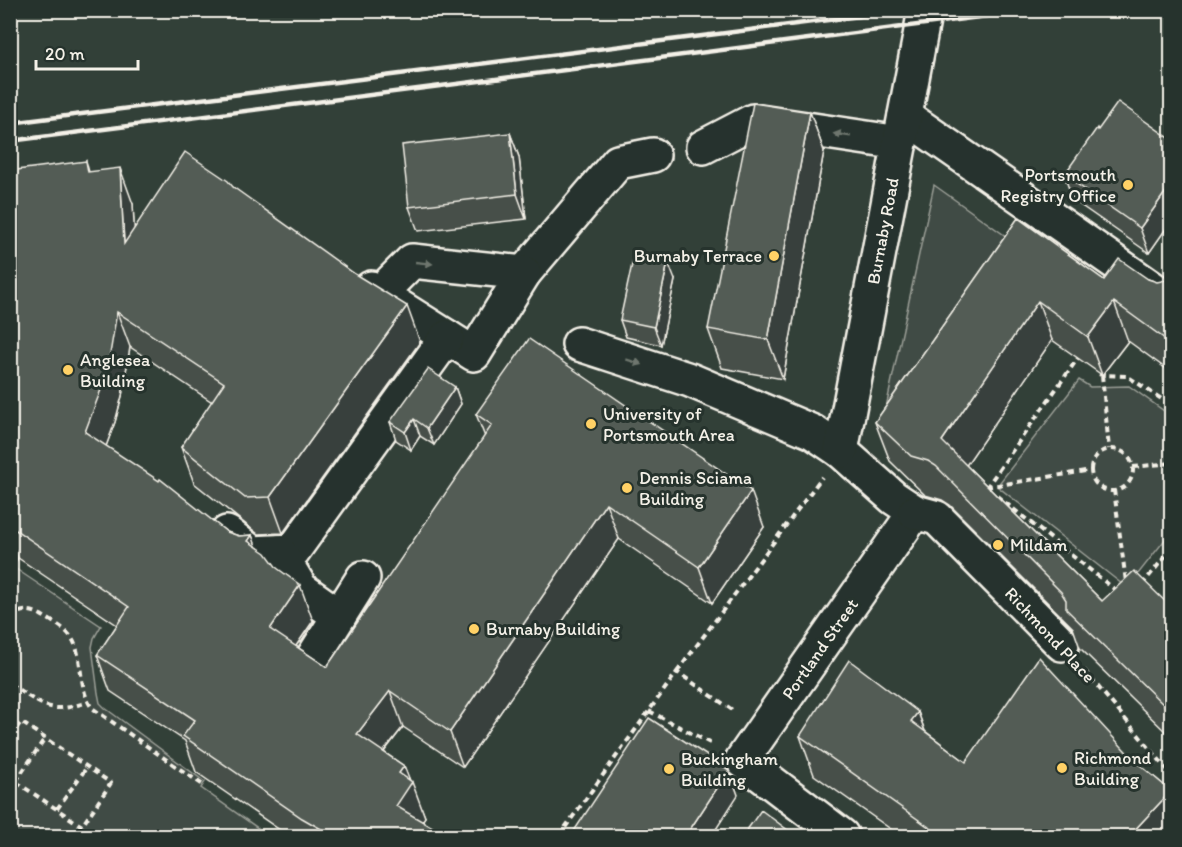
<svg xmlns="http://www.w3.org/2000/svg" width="1182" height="847" viewBox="0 0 1182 847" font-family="Itim,sans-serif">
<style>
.built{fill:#333f39}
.green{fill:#414b45;stroke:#9a9e96;stroke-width:1.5}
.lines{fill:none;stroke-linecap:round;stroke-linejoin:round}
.minor-casing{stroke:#f4f1e8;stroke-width:38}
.path{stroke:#f4f1e8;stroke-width:4;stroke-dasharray:6 4.5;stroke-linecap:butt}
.minor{stroke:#26332d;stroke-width:33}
.rail{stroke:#f4f1e8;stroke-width:4.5}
.wall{fill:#474f49;stroke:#f4f1e8;stroke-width:1.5}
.shaded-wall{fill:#39403c;stroke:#f4f1e8;stroke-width:1.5}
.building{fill:#525c55;stroke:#f4f1e8;stroke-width:1.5}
.oneway{fill:#6e766e}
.poi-dot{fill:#ffd166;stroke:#26332d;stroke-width:2}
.labels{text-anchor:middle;stroke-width:6;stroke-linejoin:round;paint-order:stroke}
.poi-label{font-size:18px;fill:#f4f1e8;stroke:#26332d;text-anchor:start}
.street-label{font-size:18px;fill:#f4f1e8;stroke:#26332d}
</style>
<rect width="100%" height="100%" fill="#26332d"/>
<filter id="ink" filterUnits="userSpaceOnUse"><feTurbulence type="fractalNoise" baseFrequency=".0167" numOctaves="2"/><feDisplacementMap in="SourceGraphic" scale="12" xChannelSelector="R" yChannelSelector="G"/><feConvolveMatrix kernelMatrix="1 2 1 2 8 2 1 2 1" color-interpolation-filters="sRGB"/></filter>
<g filter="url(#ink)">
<path class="built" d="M10,11H1171V836H11Z"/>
<path class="green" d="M934,185L1007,237L885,412Z
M1079,380L1090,387L1129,386L1171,416V532L1127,588L997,486Z
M10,565L101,626L94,638L92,647L98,693L100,703L105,708L205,782L201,788L269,836H11Z"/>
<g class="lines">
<defs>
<g id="minor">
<path d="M905,116L1172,302"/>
<path d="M703,147L753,121L900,143"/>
<path d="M524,273L618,162L653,155"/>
<path d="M371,288L379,294L474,354L524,273L412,261L379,294"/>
<path d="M579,344L690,380L813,432L841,451L894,498L915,512L742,760L842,836"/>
<path id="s1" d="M841,451L925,10"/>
<path d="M915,512L937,518L1062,644"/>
<path d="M227,533L252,553L293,551L447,337"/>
<path d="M279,552L301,589L339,616"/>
<path d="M314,656L363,578"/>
</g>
</defs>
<use href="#minor" class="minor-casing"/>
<path class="path" d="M1099,374L1102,375L1127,376L1172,406
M1102,375L1109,449
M1091 470a21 21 0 1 1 42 0a21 21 0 1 1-42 0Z
M1133,467L1172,463
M986,487L1092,470
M986,488L1078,358
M1114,490L1126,582
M997,496L1118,592
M1142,585L1172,548
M10,617C22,609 29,609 41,615C51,621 64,627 71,637C84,655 77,687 92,708L203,785
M1084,670L1172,775
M677,672L822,477
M10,684C25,693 42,709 61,708C70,708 80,704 89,702
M649,711L712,744
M10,737L21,722L111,783L82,826L10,778
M16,781L45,738
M57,809L87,767
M559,836L677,672L734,711"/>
<use href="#minor" class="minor"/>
<path class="rail" d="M10,123L908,10
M10,141L1035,10"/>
</g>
<path class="wall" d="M810,112L824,151L783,379L722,368L708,329Z
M1098,130L1172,140V220L1149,253L1073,200L1064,175Z
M510,133L519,157L526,219L418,231L409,207Z
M86,161L89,172L133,204L134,228L233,187L420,342L283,533L258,534L194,483L181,447L212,402L130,347L122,396L115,422L106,446L227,532L239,536L252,535L256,547L313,621L296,646L327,667L485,437L476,414L764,527L712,603L619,539L463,767L403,727L384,752L404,766L425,817L422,821L449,837H290L196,772L185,741L110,691L97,655L117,625L18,558L13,566L10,565V286Z
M1018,218L1104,280L1148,279L1157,282L1172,284V373L1128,341L1102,375L1052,340L966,465L1102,601L1172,608V738L1080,648L1073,628L950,505L942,500L925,495L890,461L875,422Z
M675,280L661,345L626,337L620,320Z
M455,387L461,404L434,445L420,436L411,450L396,440L390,422Z
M918,712L925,731L966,762L1134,760L1171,791L1172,837H902L814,775L800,736Z"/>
<path class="shaded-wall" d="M810,112L824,151L783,379L768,340Z
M510,133L519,157L526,219L517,194Z
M120,168L133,204L137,279L124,244Z
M1172,183V220L1149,253L1140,228Z
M668,262L675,280L661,345L654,327Z
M1038,301L1052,340L956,480L942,441Z
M1114,302L1128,341L1102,375L1088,337Z
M407,306L420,342L283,533L270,497Z
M117,312L130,347L122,396L115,422L98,468L85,432Z
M455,387L461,404L434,445L427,428Z
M414,419L420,436L411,450L405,432Z
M751,491L764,527L712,603L699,567Z
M606,503L619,539L463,767L450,732Z
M252,535L265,571L248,541Z
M10,538L18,558L13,566L10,560Z
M300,585L313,621L283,665L270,629Z
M390,691L403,727L369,770L357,734Z
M918,712L932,751L911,721Z
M404,766L411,784L412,782L425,817L412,837L396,806L399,773Z
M729,770L738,795L711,837H685Z
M1171,791L1172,837H1128Z"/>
<path class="building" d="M1118,102L1172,140V183L1140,228L1064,175L1097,128L1098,130Z
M753,103L810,112L768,340L708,329Z
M510,133L517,194L409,207L402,145Z
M185,152L228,181L233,187L355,274L407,306L270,497L245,498L181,447L224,383L117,312L109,360L102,387L85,432L159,481L160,479L227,532L239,536L252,535L248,541L266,553L277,568L300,585L270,629L327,667L492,425L476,414L529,339L751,491L699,567L606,503L450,732L390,691L357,734L404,766L399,773L412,782L396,806L449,837H335L302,818L183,736L195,720L97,655L129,607L10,526V286L13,269L17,170L86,161L88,172L120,168L124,244Z
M1018,218L1104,280L1119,259L1148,279L1157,282L1166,280L1172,284V344L1114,302L1088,337L1038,301L942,441L1102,601L1134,571L1172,608V713L1066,609V600L1061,592L936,466L928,461L911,456L875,422Z
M634,255L668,262L654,327L620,320Z
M428,369L455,387L427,428L414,419L405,432L390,422Z
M1039,657L1134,760L1171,791L1128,837H943L800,736L849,660L918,712L911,721L966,762Z
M649,718L729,770L685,837H570Z
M761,810L797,837H742Z"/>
<defs><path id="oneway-solid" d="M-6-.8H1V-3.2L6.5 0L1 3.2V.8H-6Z" transform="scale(1.5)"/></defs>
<g class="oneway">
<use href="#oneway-solid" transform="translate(842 135) rotate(-171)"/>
<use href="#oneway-solid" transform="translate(424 263) rotate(6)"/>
<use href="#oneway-solid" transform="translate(634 362) rotate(18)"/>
</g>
</g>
<g class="poi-dot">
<circle cx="1128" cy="185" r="6"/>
<circle cx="774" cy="256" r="6"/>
<circle cx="68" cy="370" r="6"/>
<circle cx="591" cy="424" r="6"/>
<circle cx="627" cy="488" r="6"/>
<circle cx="998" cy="545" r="6"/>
<circle cx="474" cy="629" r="6"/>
<circle cx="1062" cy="768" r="6"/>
<circle cx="669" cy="769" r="6"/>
</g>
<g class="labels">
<g class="poi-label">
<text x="1116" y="181" text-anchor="end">Portsmouth<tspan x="1116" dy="21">Registry Office</tspan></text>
<text x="762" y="262" text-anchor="end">Burnaby Terrace</text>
<text x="80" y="366">Anglesea<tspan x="80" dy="21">Building</tspan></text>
<text x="603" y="420">University of<tspan x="603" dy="21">Portsmouth Area</tspan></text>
<text x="639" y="484">Dennis Sciama<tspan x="639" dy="21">Building</tspan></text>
<text x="1010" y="551">Mildam</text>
<text x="486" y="635">Burnaby Building</text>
<text x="1074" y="764">Richmond<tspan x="1074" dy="21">Building</tspan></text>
<text x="681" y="765">Buckingham<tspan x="681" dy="21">Building</tspan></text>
</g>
<g class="street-label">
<text dy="6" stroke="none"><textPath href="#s1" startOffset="224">Burnaby Road</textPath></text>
<text transform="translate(1050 635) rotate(47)" y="6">Richmond Place</text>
<text transform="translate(820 649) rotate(-55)" y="6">Portland Street</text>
</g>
</g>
<rect width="1182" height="847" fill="none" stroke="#26332d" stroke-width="36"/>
<rect x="18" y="18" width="1146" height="811" fill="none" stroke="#f4f1e8" stroke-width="2" filter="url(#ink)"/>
<path d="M36 60v9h102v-9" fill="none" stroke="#f4f1e8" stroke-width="3"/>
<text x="45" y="60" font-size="18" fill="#f4f1e8" stroke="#26332d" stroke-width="4.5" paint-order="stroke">20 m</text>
</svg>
